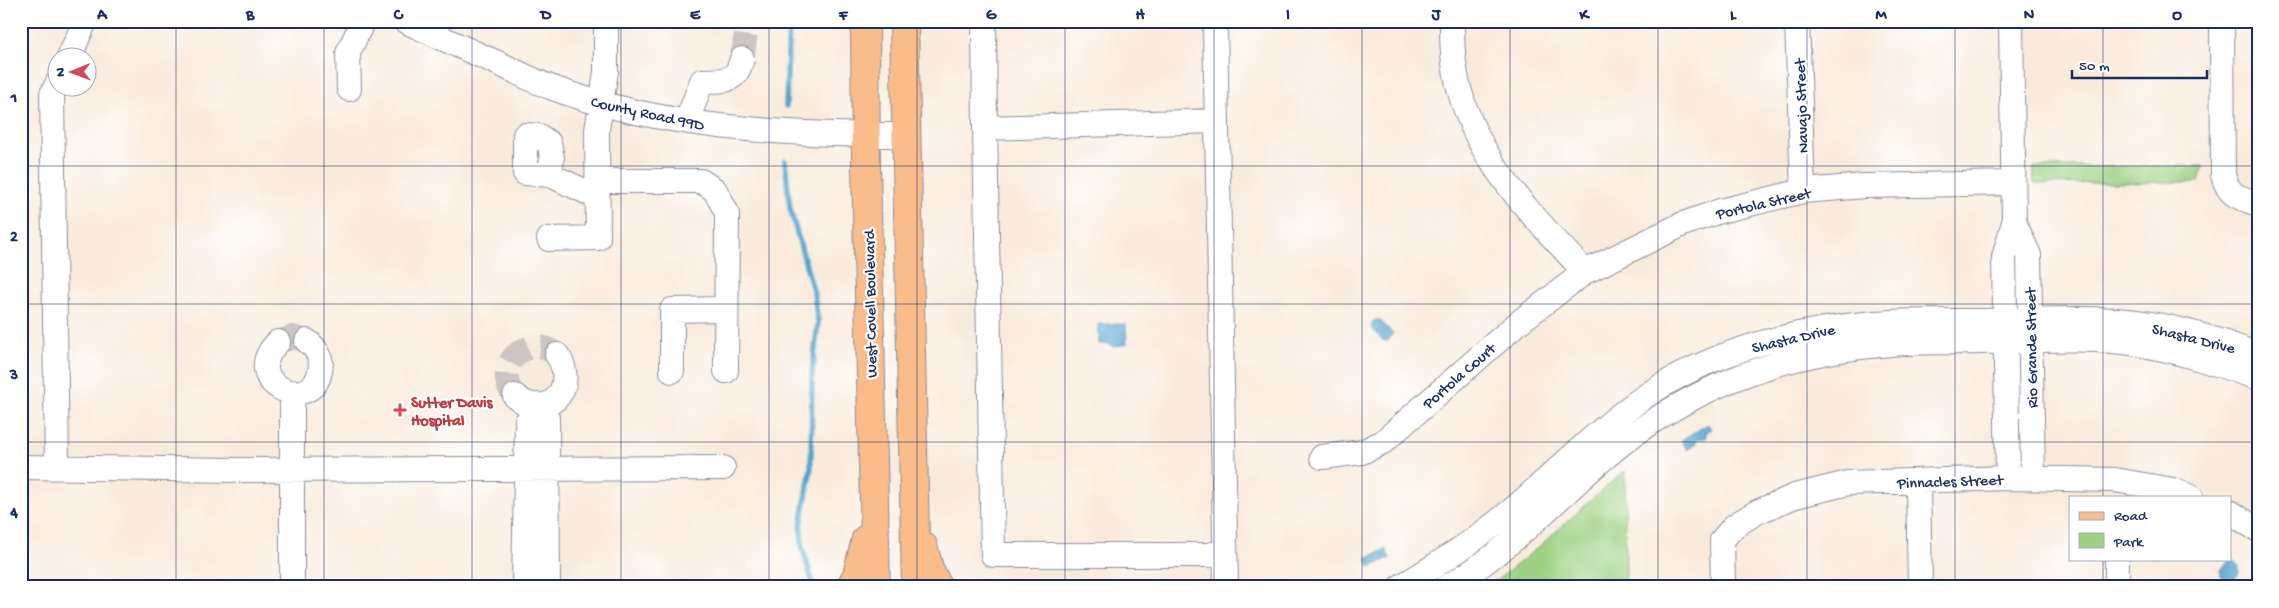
<svg xmlns="http://www.w3.org/2000/svg" width="2279" height="608" viewBox="0 0 2279 608" font-family="'Gochi Hand',sans-serif">
<style>
.green{fill:#9dd283;stroke:#5c8070}
.water{fill:#52a5cd;stroke:#366a96}
.lines{fill:none;stroke-linecap:round;stroke-linejoin:round}
.stream{stroke:#52a5cd;stroke-width:5.5}
.minor-tunnel{stroke:#cdc5c2;stroke-width:24;stroke-dasharray:24 12;stroke-linecap:butt}
.minor-casing{stroke:#8a8d9c;stroke-width:26}
.major-casing{stroke:#8a8d9c;stroke-width:30}
.minor{stroke:#fff;stroke-width:24}
.major{stroke:#f9bc8a;stroke-width:28}
.grid{fill:none;stroke:#1b2f5e;stroke-width:1;stroke-opacity:0.55}
.health-dot{fill:#e0444e;stroke:#fff;stroke-width:2}
.labels{text-anchor:middle;stroke-width:4.5;stroke-linejoin:round;paint-order:stroke}
.street-label{font-size:16px;fill:#1b2f5e;stroke:#fff}
.health-label{font-size:16px;font-weight:bold;fill:#be3a42;stroke:#fff;text-anchor:start}
.neatline{fill:none;stroke:#1b2f5e;stroke-width:2}
.grid-label{font-size:16px;text-anchor:middle;font-weight:bold;fill:#1b2f5e}
</style>
<rect width="100%" height="100%" fill="#fff"/>
<filter id="ink" filterUnits="userSpaceOnUse"><feTurbulence type="fractalNoise" baseFrequency=".02" numOctaves="2"/><feDisplacementMap in="SourceGraphic" scale="10" xChannelSelector="R" yChannelSelector="G"/><feConvolveMatrix kernelMatrix="1 2 1 2 8 2 1 2 1" color-interpolation-filters="sRGB"/></filter>
<filter id="wash" filterUnits="userSpaceOnUse"><feTurbulence type="fractalNoise" baseFrequency=".0096" numOctaves="4" result="noise"/><feDisplacementMap in="SourceGraphic" scale="20" xChannelSelector="R" yChannelSelector="G"/><feGaussianBlur stdDeviation="1.12" result="paint"/><feColorMatrix in="noise" values="0 0 0 0 0 0 0 0 0 0 0 0 0 0 0 0 0 1.4 0 .05"/><feComposite in="paint" operator="in"/></filter>
<g filter="url(#wash)">
<rect width="100%" height="100%" fill="#f9ebdb"/>
<path class="green" d="M2203,166L2199,182L2034,184V167Z
M1625,471L1626,587H1487C1537,553 1578,509 1625,471Z"/>
<path class="water" d="M1379,319L1393,333L1388,341L1382,340L1371,327L1373,321Z
M1098,324H1126L1127,344L1113,347L1109,344H1099Z
M1708,424L1711,429L1706,433V438L1696,439V444L1687,450L1681,440Z
M1386,549L1390,558L1370,567L1366,558Z
M2230,561H2235L2239,565V573L2229,586L2223,587L2220,570Z"/>
<g class="lines">
<path class="stream" d="M786,106L789,21
M785,161L790,208L814,294L818,323L812,373L811,468L801,525L802,546L813,584"/>
</g>
</g>
<g filter="url(#ink)">
<g class="lines">
<path class="minor-tunnel" d="M742,59L748,21
M278,342L293,337L307,341
M515,396C490,368 527,330 557,355"/>
<defs>
<path id="minor" d="M405,21C437,36 470,51 502,65C518,73 534,81 550,87C663,129 787,135 906,135
M984,21L985,128
M1452,21C1452,35 1452,49 1454,63C1466,152 1528,210 1585,272
M1797,21L1803,191
M2222,21L2223,175C2229,197 2238,197 2258,204
M1215,26L1226,587
M69,58L85,21
M349,89L348,53L363,21
M687,121L702,81C725,80 735,84 742,59
M1217,121L985,128L993,555H1209L1225,551
M550,175L552,157L549,143L539,136L525,135V173L550,175L597,197
M597,181H701L715,190L727,213L726,371
M2014,222L2029,255L2033,478
M549,239L598,238L597,130L606,72V21
M278,342C237,382 312,416 320,371C323,358 317,349 307,341
M672,371V310L726,309
M292,393V587
M515,396C519,399 524,403 529,404C559,413 575,379 557,355
M537,410L547,418L548,587
M1322,457L1362,452L1383,442L1518,323L1585,272L1683,224L1720,211L1803,191L1865,186L2013,183
M21,467L238,470L723,468
M57,467L52,94L58,82
M2008,478L2004,257L2014,222L2011,21
M1918,481L1920,587
M2230,512L2258,530
M2117,559V587
M524,587L527,421L537,410V405
M1400,587C1437,565 1473,542 1506,515C1555,475 1597,428 1650,393C1717,349 1796,330 1874,323C1910,320 1947,321 1983,321C2027,320 2072,317 2116,320C2164,323 2213,337 2258,355
M1446,587C1519,548 1576,474 1644,427C1721,375 1800,351 1891,344C1921,341 1951,343 1981,342C2032,341 2086,336 2137,344C2179,351 2218,364 2258,378
M1723,587L1722,540L1734,526L1757,512L1795,496L1848,483L2008,478L2115,480L2173,490L2191,497"/>
<path id="major" d="M865,21L866,167L876,587
M904,21L916,587
M923,546L929,568L938,587
M850,587L857,575L866,539"/>
</defs>
<use href="#minor" class="minor-casing"/>
<use href="#major" class="major-casing"/>
<use href="#minor" class="minor"/>
<use href="#major" class="major"/>
</g>
</g>
<path class="grid" d="M176,21V587M324,21V587M472,21V587M621,21V587M769,21V587M917,21V587M1065,21V587M1214,21V587M1362,21V587M1510,21V587M1658,21V587M1807,21V587M1955,21V587M2103,21V497M21,166H2258M21,304H2258M21,442H2258M2103,559V587"/>
<path class="health-dot" d="M397.5 402.5h5v5h5v5h-5v5h-5v-5h-5v-5h5z"/>
<g class="labels">
<g class="street-label">
<text transform="translate(1800 106) rotate(-92)" y="6">Navajo Street</text>
<text transform="translate(648 112) rotate(12)" y="6">County Road 99D</text>
<text transform="translate(1763 202) rotate(-13)" y="6">Portola Street</text>
<text transform="translate(869 304) rotate(-91)" y="6">West Covell Boulevard</text>
<text transform="translate(1793 337) rotate(-13)" y="6">Shasta Drive</text>
<text transform="translate(2194 337) rotate(14)" y="6">Shasta Drive</text>
<text transform="translate(2030 348) rotate(-91)" y="6">Rio Grande Street</text>
<text transform="translate(1458 375) rotate(-41)" y="6">Portola Court</text>
<text transform="translate(1950 480) rotate(-2)" y="6">Pinnacles Street</text>
</g>
<g class="health-label">
<text x="411" y="407">Sutter Davis<tspan x="411" dy="18">Hospital</tspan></text>
</g>
</g>
<rect width="2279" height="608" fill="none" stroke="#fff" stroke-width="55"/>
<rect x="2069" y="496" width="162" height="65" fill="#ffffff" stroke="#a4acbf"/>
<rect x="2079" y="512" width="25" height="8" fill="#f9bc8a" stroke="#a4acbf"/>
<text x="2114" y="520" font-size="15" fill="#1b2f5e">Road</text>
<rect x="2079" y="533" width="25" height="15" fill="#9dd283" stroke="#a4acbf"/>
<text x="2114" y="546" font-size="15" fill="#1b2f5e">Park</text>
<g transform="translate(72 72) rotate(269)"><circle r="24" fill="#ffffff" stroke="#a4acbf"/>
<path d="M0-4L9 19L0 12L-9 19Z" fill="#d1495b"/>
<text y="-8" font-size="14" font-weight="bold" text-anchor="middle" fill="#1b2f5e">N</text>
</g>
<path d="M2072 70v8h135v-8" fill="none" stroke="#1b2f5e" stroke-width="2.5"/>
<text x="2079" y="70" font-size="15" fill="#1b2f5e" stroke="#ffffff" stroke-width="4" paint-order="stroke">50 m</text>
<rect x="28" y="28" width="2224" height="552" class="neatline"/>
<g class="grid-label">
<text x="102" y="19">A</text>
<text x="250" y="19">B</text>
<text x="398" y="19">C</text>
<text x="546" y="19">D</text>
<text x="695" y="19">E</text>
<text x="843" y="19">F</text>
<text x="991" y="19">G</text>
<text x="1140" y="19">H</text>
<text x="1288" y="19">I</text>
<text x="1436" y="19">J</text>
<text x="1584" y="19">K</text>
<text x="1733" y="19">L</text>
<text x="1881" y="19">M</text>
<text x="2029" y="19">N</text>
<text x="2177" y="19">O</text>
<text x="14" y="102">1</text>
<text x="14" y="241">2</text>
<text x="14" y="379">3</text>
<text x="14" y="517">4</text>
</g>
</svg>
